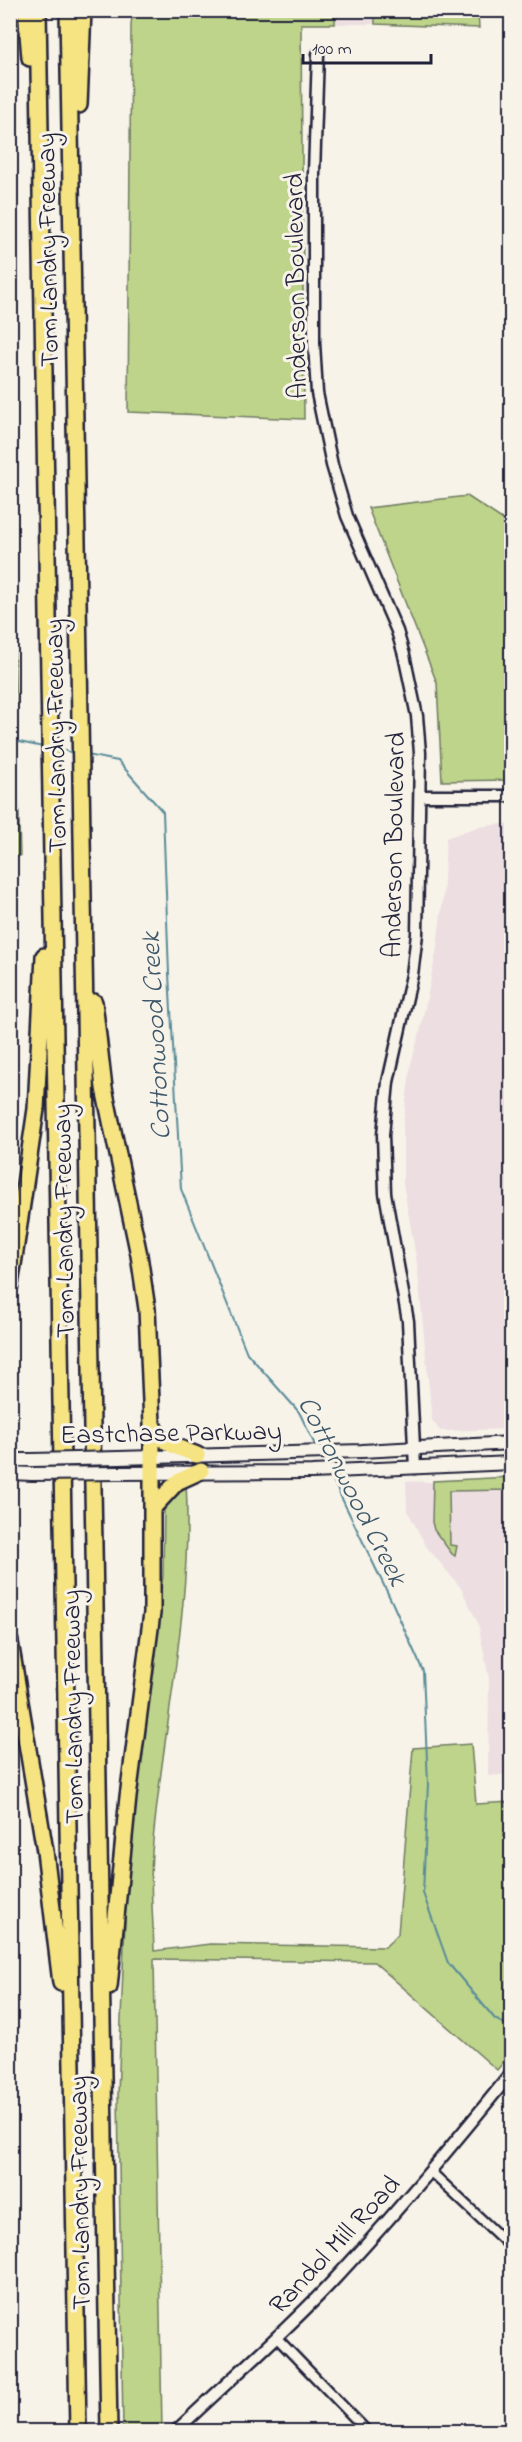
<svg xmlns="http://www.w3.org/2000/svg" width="522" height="2442" viewBox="0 0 522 2442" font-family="'Indie Flower',sans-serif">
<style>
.built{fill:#eddee2}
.green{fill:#bdd48a;stroke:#707b62;stroke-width:1.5}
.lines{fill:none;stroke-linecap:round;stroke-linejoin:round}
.stream{stroke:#5a8b99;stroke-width:2}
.minor-casing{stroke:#22223b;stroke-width:13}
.tertiary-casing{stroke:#22223b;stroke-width:15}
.secondary-casing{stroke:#22223b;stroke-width:16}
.motorway-casing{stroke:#22223b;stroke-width:20}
.minor{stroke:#f7f3e8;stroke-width:8}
.tertiary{stroke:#f7f3e8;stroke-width:10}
.secondary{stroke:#f7f3e8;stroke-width:12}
.motorway{stroke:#f6e381;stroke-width:15}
.secondary-bridge-casing{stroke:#22223b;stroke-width:16;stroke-linecap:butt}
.secondary-bridge{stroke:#f7f3e8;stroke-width:12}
.labels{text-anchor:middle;stroke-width:6;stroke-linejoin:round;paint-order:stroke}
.street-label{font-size:27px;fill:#22223b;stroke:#f7f3e8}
.water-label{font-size:28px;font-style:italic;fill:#3e576a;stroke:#f7f3e8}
</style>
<rect width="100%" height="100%" fill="#f7f3e8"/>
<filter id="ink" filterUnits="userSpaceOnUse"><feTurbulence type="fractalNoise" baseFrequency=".0167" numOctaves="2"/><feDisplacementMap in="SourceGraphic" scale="12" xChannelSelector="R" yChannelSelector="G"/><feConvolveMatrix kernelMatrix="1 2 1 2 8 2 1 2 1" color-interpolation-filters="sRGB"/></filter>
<g filter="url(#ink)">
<path class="built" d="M335,11H375V24H335Z
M511,823V1429L440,1431L432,1420L417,1263L403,1183V1125L411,1063L420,1032L436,953L443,899L446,838L477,827Z
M406,1481L511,1486V1774L488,1776L489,1678L478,1623L461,1588L426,1546L407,1510Z"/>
<path class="green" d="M133,11H335V24H301L304,419L128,412L131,24Z
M375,11H478L479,28L375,24Z
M467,496L511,525V780L442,781L437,683L368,508Z
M11,604L13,605L20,856H10Z
M511,1477V1490L449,1491L450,1545L457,1546L455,1556L452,1554L434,1530L432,1522L433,1481Z
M186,1482C193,1603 164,1722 153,1841C149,1877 153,1915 154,1951L210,1944L385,1947L398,1934L413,1748L471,1744L476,1804L511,1802V2053L497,2070L374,1962L154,1959L162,2431L123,2432L118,2094L129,1821L163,1576L164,1508L174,1490Z"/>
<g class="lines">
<path class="stream" d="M10,740L43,747
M57,749L75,753
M87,755L118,761L163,812L169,974L181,1189L247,1353L299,1412L316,1447
M331,1476L392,1602L423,1671L428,1783L423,1893L448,1963L495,2019L512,2028"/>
<defs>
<path id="minor" d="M431,2172L512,2248
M277,2338L368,2432"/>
<path id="tertiary" d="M318,54L314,173V343L317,393L332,465L347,516L397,631L404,655L417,716L420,753L417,934L412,975L388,1082L383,1135L385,1193L408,1321L415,1468
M420,796H512
M175,2432C227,2382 281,2336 330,2284C394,2216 453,2145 512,2072"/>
<path id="secondary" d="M119,1458L362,1451L512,1443
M10,1460H32
M10,1473L32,1474
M118,1473L312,1472L512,1463"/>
<path id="motorway" d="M26,10L30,58
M38,10L78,2432
M68,10L109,2432
M79,105L83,10
M94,1002L104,1088L139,1255L147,1309L152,1424V1613L128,1797L109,1987
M10,1285L36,1109L44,956
M152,1424C160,1444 178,1447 197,1455
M152,1509L177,1482L201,1471
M10,1642L45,1851L61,1983"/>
</defs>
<use href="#minor" class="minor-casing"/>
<use href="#tertiary" class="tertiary-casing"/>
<use href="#secondary" class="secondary-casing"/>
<use href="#motorway" class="motorway-casing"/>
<use href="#minor" class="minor"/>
<use href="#tertiary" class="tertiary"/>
<use href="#secondary" class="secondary"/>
<use href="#motorway" class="motorway"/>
<defs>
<path id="secondary-bridge" d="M32,1460L119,1458
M32,1474L118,1473"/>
</defs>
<use href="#secondary-bridge" class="secondary-bridge-casing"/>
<use href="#secondary-bridge" class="secondary-bridge"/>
</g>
</g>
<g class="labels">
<g class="street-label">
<text transform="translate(47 250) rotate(-91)" y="9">Tom Landry Freeway</text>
<text transform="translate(295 286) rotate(-91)" y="9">Anderson Boulevard</text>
<text transform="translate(55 736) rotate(-91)" y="9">Tom Landry Freeway</text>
<text transform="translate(393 845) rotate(-89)" y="9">Anderson Boulevard</text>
<text transform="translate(63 1221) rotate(-91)" y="9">Tom Landry Freeway</text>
<text transform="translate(171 1432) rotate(-1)" y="9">Eastchase Parkway</text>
<text transform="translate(72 1707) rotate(-91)" y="9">Tom Landry Freeway</text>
<text transform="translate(79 2193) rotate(-91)" y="9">Tom Landry Freeway</text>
<text transform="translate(334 2244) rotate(-47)" y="9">Randol Mill Road</text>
</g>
<g class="water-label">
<text transform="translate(154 1036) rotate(-93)" y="10">Cottonwood Creek</text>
<text transform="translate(354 1490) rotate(63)" y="10">Cottonwood Creek</text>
</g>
</g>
<rect width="522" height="2442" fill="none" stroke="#f7f3e8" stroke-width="36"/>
<rect x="18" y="18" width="486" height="2406" fill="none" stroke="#22223b" stroke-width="2" filter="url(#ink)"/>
<path d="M303 54v9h128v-9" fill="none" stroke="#22223b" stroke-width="3"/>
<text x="312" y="54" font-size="18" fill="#22223b" stroke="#f7f3e8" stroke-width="4.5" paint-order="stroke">100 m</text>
</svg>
